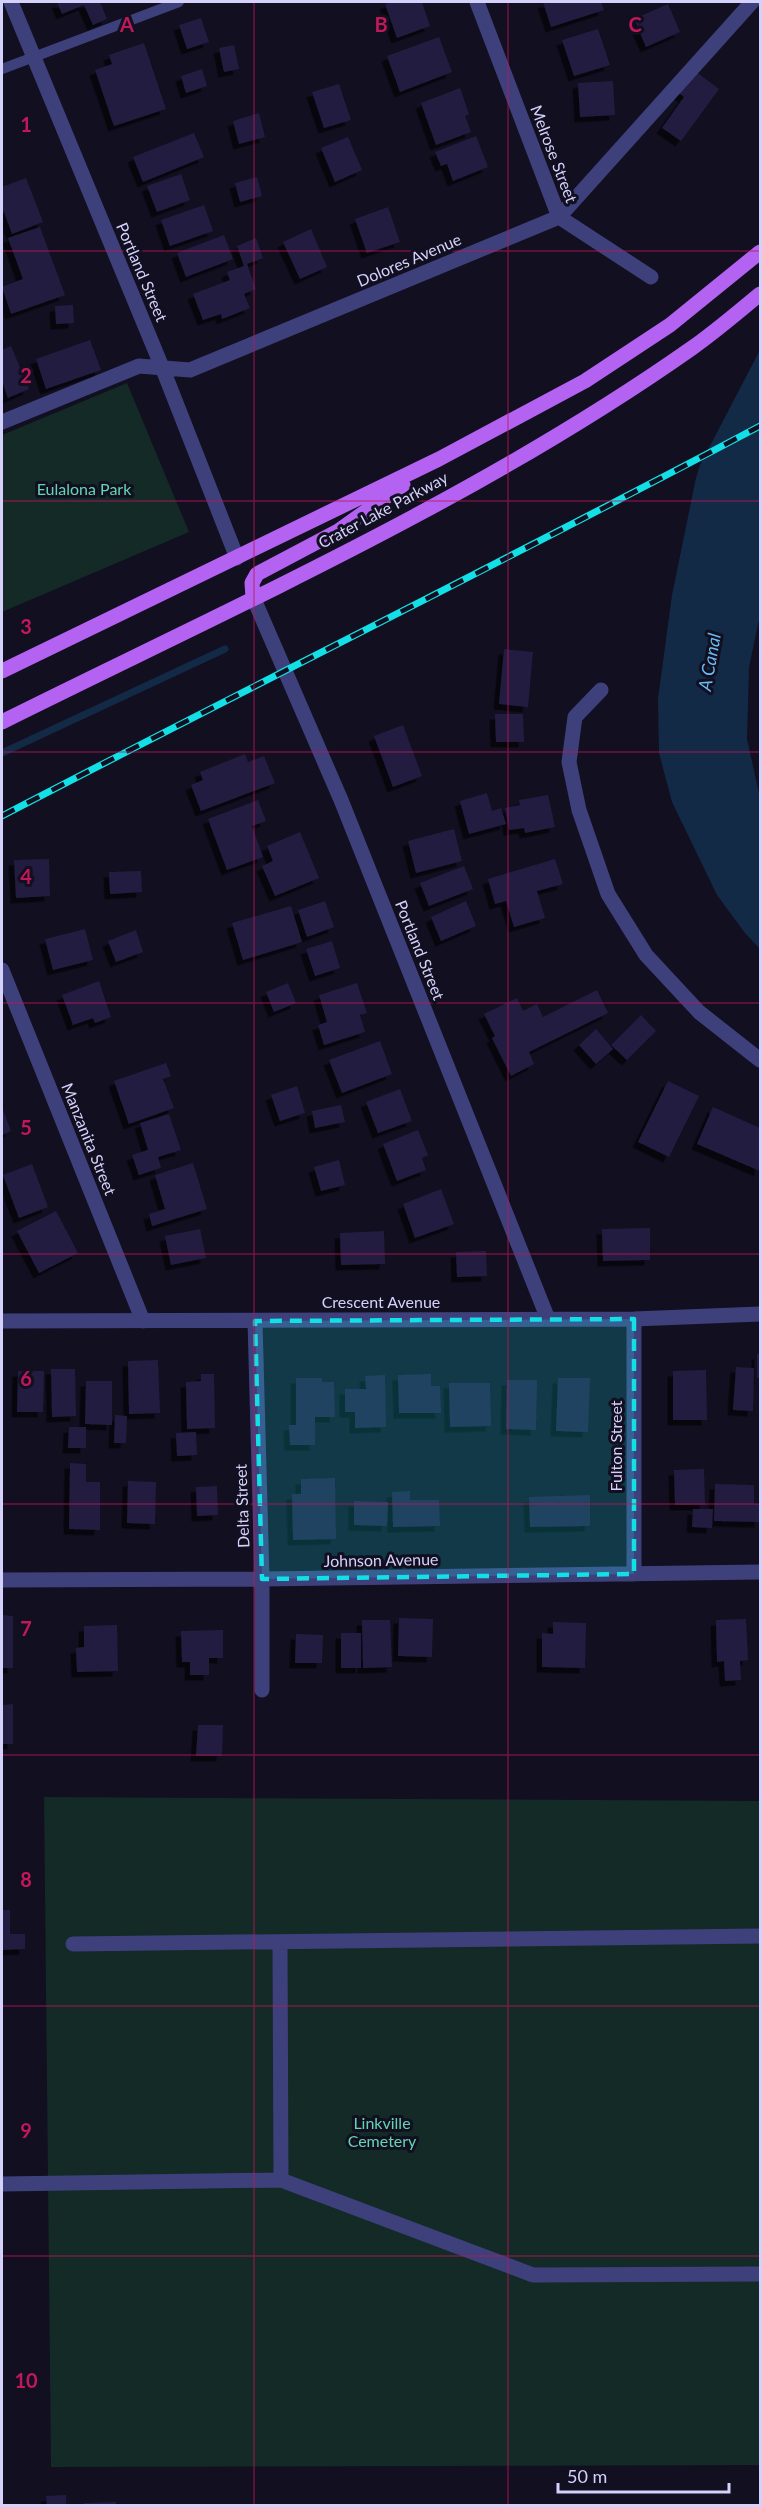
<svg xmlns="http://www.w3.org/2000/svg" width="762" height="2507" viewBox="0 0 762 2507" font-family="Lato,sans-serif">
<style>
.green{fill:#132a27}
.water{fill:#132a46}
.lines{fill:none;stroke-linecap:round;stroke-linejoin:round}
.stream{stroke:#132a46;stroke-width:7}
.building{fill:#211d40;filter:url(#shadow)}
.service{stroke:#3e407c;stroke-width:10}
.minor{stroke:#3e407c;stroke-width:15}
.primary{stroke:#b362f2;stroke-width:15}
.rail-casing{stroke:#13e0e6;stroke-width:7}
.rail{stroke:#110f20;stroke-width:4.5;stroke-dasharray:14;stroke-linecap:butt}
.marked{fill:#13e0e6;fill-opacity:0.2;stroke:#13e0e6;stroke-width:4.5;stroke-dasharray:12 8;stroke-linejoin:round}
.grid{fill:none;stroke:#c2185b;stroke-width:1.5;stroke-opacity:0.55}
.labels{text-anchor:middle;stroke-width:6;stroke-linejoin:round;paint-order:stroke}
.street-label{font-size:16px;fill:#d4d2fb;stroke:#110f20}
.park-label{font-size:16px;fill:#64d5b1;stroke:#110f20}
.water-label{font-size:18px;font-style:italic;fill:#69bcf3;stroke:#110f20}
.grid-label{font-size:20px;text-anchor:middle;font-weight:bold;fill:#c2185b;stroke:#110f20;stroke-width:6;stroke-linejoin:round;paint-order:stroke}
</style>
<defs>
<filter id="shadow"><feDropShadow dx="-5.5" dy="5.5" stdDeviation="0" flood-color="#0009"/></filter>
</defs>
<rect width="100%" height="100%" fill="#110f20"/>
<path class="green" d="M127,383L189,532L2,612V435Z
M44,1797L760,1801V2465L51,2467Z"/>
<path class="water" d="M760,350V615L749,667L747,739L760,798V949L745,933L717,895L672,802L659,753L658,699L672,595L696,478L700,465Z"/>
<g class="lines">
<path class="stream" d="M2,753L225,649"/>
</g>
<path class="building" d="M57,2H100L107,19L93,25L84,5L62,14Z
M392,2H422L430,26L397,38L385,4Z
M543,2H601L604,10L551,27Z
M668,4L680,32L646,47L634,19Z
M201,18L209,42L187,49L179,25Z
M598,29L610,65L574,76L562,40Z
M439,37L452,72L400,92L387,56Z
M144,43L166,109L114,126L95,70L112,64L109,55Z
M234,45L239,69L224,72L219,48Z
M202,69L207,86L186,93L181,76Z
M695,71L719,89L681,141L662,128L684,97L679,93Z
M613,81L615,115L580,117L578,83Z
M339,84L351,120L324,128L312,92Z
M460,88L469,114L465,116L471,132L436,145L421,103Z
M259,113L265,137L239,144L233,121Z
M194,133L204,157L143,182L133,157Z
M476,136L488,167L453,181L447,164L441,166L435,152Z
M348,137L362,170L335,182L321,148Z
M181,174L190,200L157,212L147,186Z
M257,177L262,196L240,202L235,183Z
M26,178L43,222L12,234L4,212L2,213V187Z
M204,205L213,231L170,246L161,220Z
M388,207L400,242L367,253L355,219Z
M40,227L65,295L11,314L2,287L23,279L8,238Z
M311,229L327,267L300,279L283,242Z
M224,235L233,259L186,277L177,253Z
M256,238L263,258L247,264L256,289L244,294L250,308L222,319L221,314L203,320L193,294L230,280L227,272L244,266L237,246Z
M73,305L74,323L56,324L55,306Z
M90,340L101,370L46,389L36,359Z
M11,346L29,389L8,398L2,381V350Z
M504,649L533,652L528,707L499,704Z
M495,714H523L524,742H496Z
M403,725L422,776L393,787L374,736Z
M245,754L248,762L264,756L275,783L201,811L191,785L203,780L200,772Z
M487,793L492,811L501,808L506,824L469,834L460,801Z
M548,795L555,827L525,833L524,828L509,830L505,808L520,805L519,800Z
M258,800L266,821L252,826L263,857L227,870L208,819Z
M454,829L462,861L416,873L408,841Z
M300,832L319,878L275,896L262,866L273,861L267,846Z
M49,859L50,896L16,898L14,860Z
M555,859L563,884L537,891L545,918L514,927L506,901L495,904L488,879Z
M464,866L473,889L429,906L420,883Z
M141,871L142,892L110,894L109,872Z
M325,901L334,927L307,937L298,910Z
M466,901L476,926L441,941L431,917Z
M291,906L302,942L243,960L232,923Z
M85,929L93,960L53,970L45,939Z
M136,930L143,952L116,962L108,941Z
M332,941L340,968L315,976L306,949Z
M99,981L111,1017L95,1023L93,1018L73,1025L62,995Z
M288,983L296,1003L274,1012L266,992Z
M357,983L367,1013L360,1015L365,1032L324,1045L318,1025L327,1022L319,995Z
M597,990L608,1013L529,1052L534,1064L511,1076L492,1038L495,1036L484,1014L517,998L523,1011L537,1004L543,1017Z
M641,1015L656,1031L627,1060L611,1045Z
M596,1029L613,1049L596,1064L579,1045Z
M380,1041L392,1074L342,1093L329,1060Z
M166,1063L171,1076L163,1079L174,1108L129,1124L114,1081Z
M668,1081L699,1096L669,1157L638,1142Z
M297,1086L305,1113L280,1121L271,1095Z
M400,1089L412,1121L378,1133L366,1102Z
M341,1105L345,1122L315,1128L312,1111Z
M2,1107L11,1131L2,1135Z
M713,1107L760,1128V1171L697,1144Z
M169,1114L181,1150L158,1157L161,1168L139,1175L132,1155L148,1150L140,1123Z
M418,1130L428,1155L422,1158L426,1170L397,1181L383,1144Z
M339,1160L345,1185L321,1191L314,1167Z
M193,1163L207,1209L152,1226L149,1214L165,1209L155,1175Z
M32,1164L48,1207L19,1218L3,1175Z
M441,1189L454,1224L415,1238L403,1204Z
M56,1211L78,1253L39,1273L17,1231Z
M650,1228V1260L603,1261L602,1229Z
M200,1229L206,1258L171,1265L165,1236Z
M384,1231L385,1264L341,1265L340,1233Z
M486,1251L487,1276L457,1277L456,1252Z
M757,1354H760V1378H757Z
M158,1360L160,1413L129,1414L128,1361Z
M736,1367L754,1368L753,1411L733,1410Z
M51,1369H75L76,1416L52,1417Z
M706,1370L707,1420H673V1371Z
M18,1371H44L43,1412H17Z
M201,1374H214L215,1428L187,1429L186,1382L201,1381Z
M431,1374V1386H440L441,1413H399L398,1375Z
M385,1375L386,1427L355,1428V1412H345V1389H366L365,1376Z
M296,1378H322V1382H334L335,1417H315V1445H290L289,1425H296Z
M558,1378H590L588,1432L556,1431Z
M507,1380H537L536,1430L506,1429Z
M86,1381H112V1425L85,1424Z
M449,1383H490L491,1426L450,1427Z
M115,1415L127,1416L126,1443H114Z
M69,1427H86V1448H68Z
M196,1432L197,1455L177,1456L176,1433Z
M70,1463L86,1464V1482H100V1530L69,1529Z
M704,1469L705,1505H675L674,1470Z
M335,1478L336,1539L293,1540L292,1494H301V1479Z
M128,1481L156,1482L155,1524L127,1523Z
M715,1484L754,1485V1504H760V1522L714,1521Z
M217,1486L218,1515L197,1516L196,1487Z
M410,1491V1500H439L440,1526L393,1527L392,1492Z
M590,1495V1526L530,1527L529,1497Z
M354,1501L388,1502L387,1526L354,1525Z
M693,1509H713L712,1528L692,1527Z
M2,1615L13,1616V1668H2Z
M399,1618L433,1619L432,1657L398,1656Z
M746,1619L748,1660L740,1661L741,1680L725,1681L724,1661L717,1662L716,1620Z
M362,1620H390L392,1667L363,1668Z
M553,1622L586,1623L585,1668L542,1667V1633L553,1634Z
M117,1625L118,1671L77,1672L76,1648L84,1647V1626Z
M223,1630V1658H209V1675H190V1662H182L181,1631Z
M341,1633H361V1668H341Z
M296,1634L323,1635L322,1663H295Z
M13,1704V1744H2V1705Z
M198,1725H223L222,1756H196Z
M2,1910H10V1934H25V1949L2,1950Z
M66,2495V2506H47L46,2496Z
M116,2502V2506H84V2503Z"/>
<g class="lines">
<path class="service" d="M2,69L179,2"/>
<path class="minor" d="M11,2L162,367L237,558
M477,2L559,217L651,277
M2,422L139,366L190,370L559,217L752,2
M253,597L341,800L548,1319
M601,690L575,717L569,762L579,810L608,894L646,955L699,1012L760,1060
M2,970L143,1321
M2,1321L634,1319L760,1314
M255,1321L262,1579V1690
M634,1574V1319
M2,1580L262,1579L760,1572
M280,1942L281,2180
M73,1944L760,1936
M2,2184L281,2180L533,2275L760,2274"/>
<path class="primary" d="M253,597L252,583L257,574L338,531L403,485
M2,671L439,459L585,381L670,325L760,252
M2,722C235,606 479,498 692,348C716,331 738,312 760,294"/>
<defs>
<path id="rail" d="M2,816C254,685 509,559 760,426"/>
</defs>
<use href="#rail" class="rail-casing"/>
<use href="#rail" class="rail"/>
</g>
<path class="marked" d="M634,1319V1574L262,1579L255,1321Z"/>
<path class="grid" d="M254,2V2506M508,2V2506M2,251H760M2,501H760M2,752H760M2,1003H760M2,1254H760M2,1504H760M2,1755H760M2,2006H760M2,2256H760"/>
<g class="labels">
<g class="street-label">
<text transform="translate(554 154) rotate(69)" y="6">Melrose Street</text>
<text transform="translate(409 260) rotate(-23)" y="6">Dolores Avenue</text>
<text transform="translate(142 272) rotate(67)" y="6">Portland Street</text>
<text transform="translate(383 510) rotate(-28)" y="6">Crater Lake Parkway</text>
<text transform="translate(420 950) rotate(68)" y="6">Portland Street</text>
<text transform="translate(89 1139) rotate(68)" y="6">Manzanita Street</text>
<text x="381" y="1308">Crescent Avenue</text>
<text transform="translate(616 1446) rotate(-90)" y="6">Fulton Street</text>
<text transform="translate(242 1506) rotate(-92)" y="6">Delta Street</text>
<text transform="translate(381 1560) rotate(-1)" y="6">Johnson Avenue</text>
</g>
<g class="park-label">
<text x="84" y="495">Eulalona Park</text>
<text x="382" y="2129">Linkville<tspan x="382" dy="18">Cemetery</tspan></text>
</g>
<g class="water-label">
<text transform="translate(710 662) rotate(-80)" y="6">A Canal</text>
</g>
</g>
<g class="grid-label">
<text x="127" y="32">A</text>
<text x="381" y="32">B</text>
<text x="635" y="32">C</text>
<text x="26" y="132">1</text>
<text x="26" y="383">2</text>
<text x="26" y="634">3</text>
<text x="26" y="884">4</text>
<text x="26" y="1135">5</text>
<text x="26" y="1386">6</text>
<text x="26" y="1636">7</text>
<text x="26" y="1887">8</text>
<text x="26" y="2138">9</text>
<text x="26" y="2388">10</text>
</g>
<rect width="762" height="2507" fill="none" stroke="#d4d2fb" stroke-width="6"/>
<path d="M558 2483v9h171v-9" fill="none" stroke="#d4d2fb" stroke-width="3"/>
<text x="567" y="2483" font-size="18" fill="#d4d2fb" stroke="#110f20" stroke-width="4.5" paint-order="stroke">50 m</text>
</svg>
